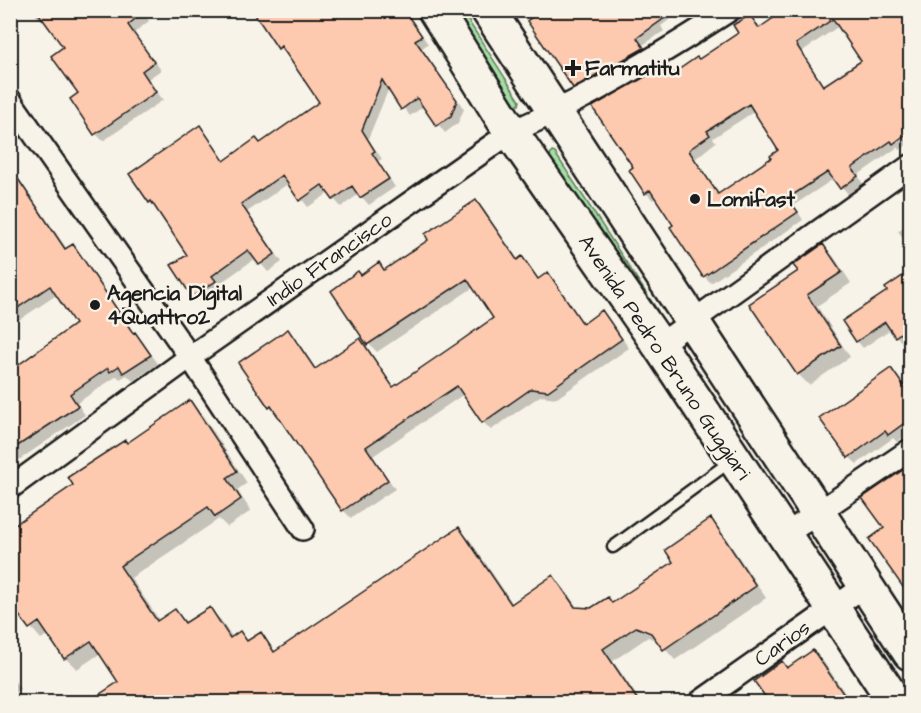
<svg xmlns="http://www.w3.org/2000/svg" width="921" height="713" viewBox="0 0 921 713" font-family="'Architects Daughter',sans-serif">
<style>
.green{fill:#a4dfa5;stroke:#607e60;stroke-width:1.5}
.shadow{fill:#0003;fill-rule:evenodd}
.building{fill:#fecaaf;stroke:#1c1c1c;stroke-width:1.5;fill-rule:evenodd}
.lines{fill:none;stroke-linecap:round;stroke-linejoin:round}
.lane-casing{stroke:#1c1c1c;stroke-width:15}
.street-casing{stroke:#1c1c1c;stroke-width:26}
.primary-casing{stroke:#1c1c1c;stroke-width:38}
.lane{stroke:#f7f3e8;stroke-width:10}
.street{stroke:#f7f3e8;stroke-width:21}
.primary{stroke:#f7f3e8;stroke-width:33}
.poi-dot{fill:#1c1c1c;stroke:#f7f3e8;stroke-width:2}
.labels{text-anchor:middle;stroke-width:5;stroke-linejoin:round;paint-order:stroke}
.poi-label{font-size:21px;font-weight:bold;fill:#1c1c1c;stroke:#f7f3e8;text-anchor:start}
.street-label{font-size:21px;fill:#1c1c1c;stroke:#f7f3e8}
</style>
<rect width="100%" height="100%" fill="#f7f3e8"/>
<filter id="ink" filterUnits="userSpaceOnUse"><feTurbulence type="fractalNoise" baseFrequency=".0167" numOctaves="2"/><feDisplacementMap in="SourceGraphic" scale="12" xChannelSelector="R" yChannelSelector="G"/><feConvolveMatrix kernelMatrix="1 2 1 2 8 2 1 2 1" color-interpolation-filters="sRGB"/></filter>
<g filter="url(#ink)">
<path class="green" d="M453,11H462L520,101L519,105H514Z
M552,152L555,153L658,311L656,317L549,158Z"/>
<path class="shadow" d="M31,10H154L146,16L149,21L134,33L161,70L148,79L163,100L103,141L96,134L65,47L42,17L39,19Z
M254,10H405L428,44L422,48L464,109L458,123L445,133L424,106L410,116L389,88L368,139L382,159L378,161L395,187L369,205L359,194L341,207L329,193L308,207L289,183L247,212L282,262L268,272L256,258L219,284L222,289L201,303L193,296L189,255L157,209L150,202L200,127L225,162L260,145L321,102L289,54L287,55L279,48Z
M527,10H683L661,26L664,31L643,45L650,56L582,94L575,87Z
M788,10H910V143L900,150L898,147L858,175L863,184L848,194L835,178L794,205L803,220L711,283L704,276L657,197L653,200L646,193L635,168L658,71L666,80L740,33L749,16L760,29ZM839,26L863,61L824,87L801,52ZM755,111L781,151L773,158L720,195L695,159L716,142L713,138Z
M11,171L19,179L67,249L72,246L81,254L134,334L143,342L158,364L133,381L127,375L120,379L117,376L77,403L85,415L16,462L13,459L10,460V373L77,324L58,294L10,326Z
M476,202L484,210L519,261L522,258L539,280L548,274L556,283L584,324L602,312L610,321L629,348L557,398L540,396L491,430L483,422L464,394L373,456L395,489L351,518L343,510L278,415L270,407L288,331L296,339L316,369L360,340L368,348L394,388L495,319L474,287L377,352L369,344L333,291L361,276L379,264L386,271L431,240Z
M910,213V247L898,231L909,223L904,217Z
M823,246L834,257L851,283L817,306L850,357L809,385L798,374L800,272Z
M910,272V337L902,343L891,329L863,348L857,341L889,292L887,288Z
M891,370L910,394V432L897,442L893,438L857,464L849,457Z
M190,402L201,413L247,483L237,490L251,511L227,527L219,519L131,578L160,621L175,611L188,624L209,609L221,620L233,638L240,633L249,642L260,634L276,652L459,529L470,540L513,604L553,577L564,588L578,609H592L608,599L613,604L675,562L711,520L722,532L766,598L675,660L659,642L648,637L613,661L641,702H110L104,694L120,682L101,653L77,669L65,658L49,634L41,639L21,616L10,623V548L75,485L127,445Z
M910,467V593L871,540L886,529L864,498Z
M813,652L823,661L851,702H771L756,681L787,669Z
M10,674L20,689L10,696Z"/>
<path class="building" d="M36,10H146L128,25L154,62L142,71L156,92L94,135L70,99L78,93L51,56L63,47Z
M252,10H404L422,36L415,40L457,100L451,116L436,126L417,98L401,110L382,80L362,130L375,151L372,153L389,179L360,198L352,186L333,200L322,185L299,201L282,175L241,204L275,254L259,265L248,250L212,276L216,281L192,297L171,265L187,255L151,201L149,203L129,174L200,125L224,161L256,138L260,143L319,102L281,46L278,49Z
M541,10H676L637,38L644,48L573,88L527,21Z
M785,10H910V131L893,144L891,141L852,168L858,176L840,189L828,172L788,198L798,212L703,277L670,227L673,225L650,190L645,194L629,170L633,167L592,107L658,69L665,79L697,57L699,59L738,33L733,25L750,15L759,28ZM833,19L861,61L823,86L796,44ZM749,104L778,150L770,156L771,158L718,194L689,151L690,149L710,135L707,131Z
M10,167L65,249L73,244L133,333L135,332L151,355L123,373L119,366L110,372L108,368L70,394L78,406L10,451V371L75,324L50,286L10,313Z
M476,200L517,260L522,256L538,279L548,272L583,324L602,310L622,339L548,391L531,389L482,423L457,386L366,447L388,480L342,511L271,406L269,408L238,363L288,329L315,369L360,338L393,387L459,342L493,318L467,279L367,345L331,291L358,271L361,275L379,262L384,270L428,240L425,234Z
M823,244L842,272L807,295L841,346L797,375L749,304L798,271L793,265Z
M910,271V326L895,337L885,322L856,342L842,321L887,291L885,288Z
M891,368L910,395V419L888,435L885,431L848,458L819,418Z
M190,400L237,471L227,478L241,499L215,517L208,507L120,566L157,621L175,609L185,623L210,607L230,638L240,631L247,641L261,632L274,652L459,527L511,604L553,575L575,607L591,608L608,597L612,603L673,562L665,550L711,518L756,586L663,650L651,633L636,627L603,649L639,702H88L118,682L91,641L64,659L39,622L29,629L10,603V528L73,485L68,477L125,440L127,443Z
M910,465V597L869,539L884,528L862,498Z
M813,650L849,702H769L754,681L782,661L787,668Z"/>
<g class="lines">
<defs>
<path id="lane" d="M613,547L731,461"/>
<path id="street" d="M10,100L190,357L303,529
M659,345L910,166
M10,488L190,357L511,132C587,99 660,55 730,10
M785,535L910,450
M700,702L866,585"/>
<path id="primary" d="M435,10L511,132L659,345L895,702
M488,10L910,653"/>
</defs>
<use href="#lane" class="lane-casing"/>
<use href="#street" class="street-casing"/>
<use href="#primary" class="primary-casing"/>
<use href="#lane" class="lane"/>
<use href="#street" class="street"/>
<use href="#primary" class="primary"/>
</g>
</g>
<g class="poi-dot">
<path d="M570 59h6v6h6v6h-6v6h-6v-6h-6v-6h6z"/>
<circle cx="695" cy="199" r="6"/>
<circle cx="95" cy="305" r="6"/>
</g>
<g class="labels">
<g class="poi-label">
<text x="585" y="75">Farmatitu</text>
<text x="707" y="206">Lomifast</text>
<text x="107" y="300">Agencia Digital<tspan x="107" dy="24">4Quattro2</tspan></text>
</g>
<g class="street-label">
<text transform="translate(329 259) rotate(-35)" y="7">Indio Francisco</text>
<text transform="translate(665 357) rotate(56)" y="7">Avenida Pedro Bruno Guggiari</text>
<text transform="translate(782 643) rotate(-36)" y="7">Carios</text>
</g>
</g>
<rect width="921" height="713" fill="none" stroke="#f7f3e8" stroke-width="36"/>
<rect x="18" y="18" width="885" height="677" fill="none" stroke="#1c1c1c" stroke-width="2" filter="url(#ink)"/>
</svg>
